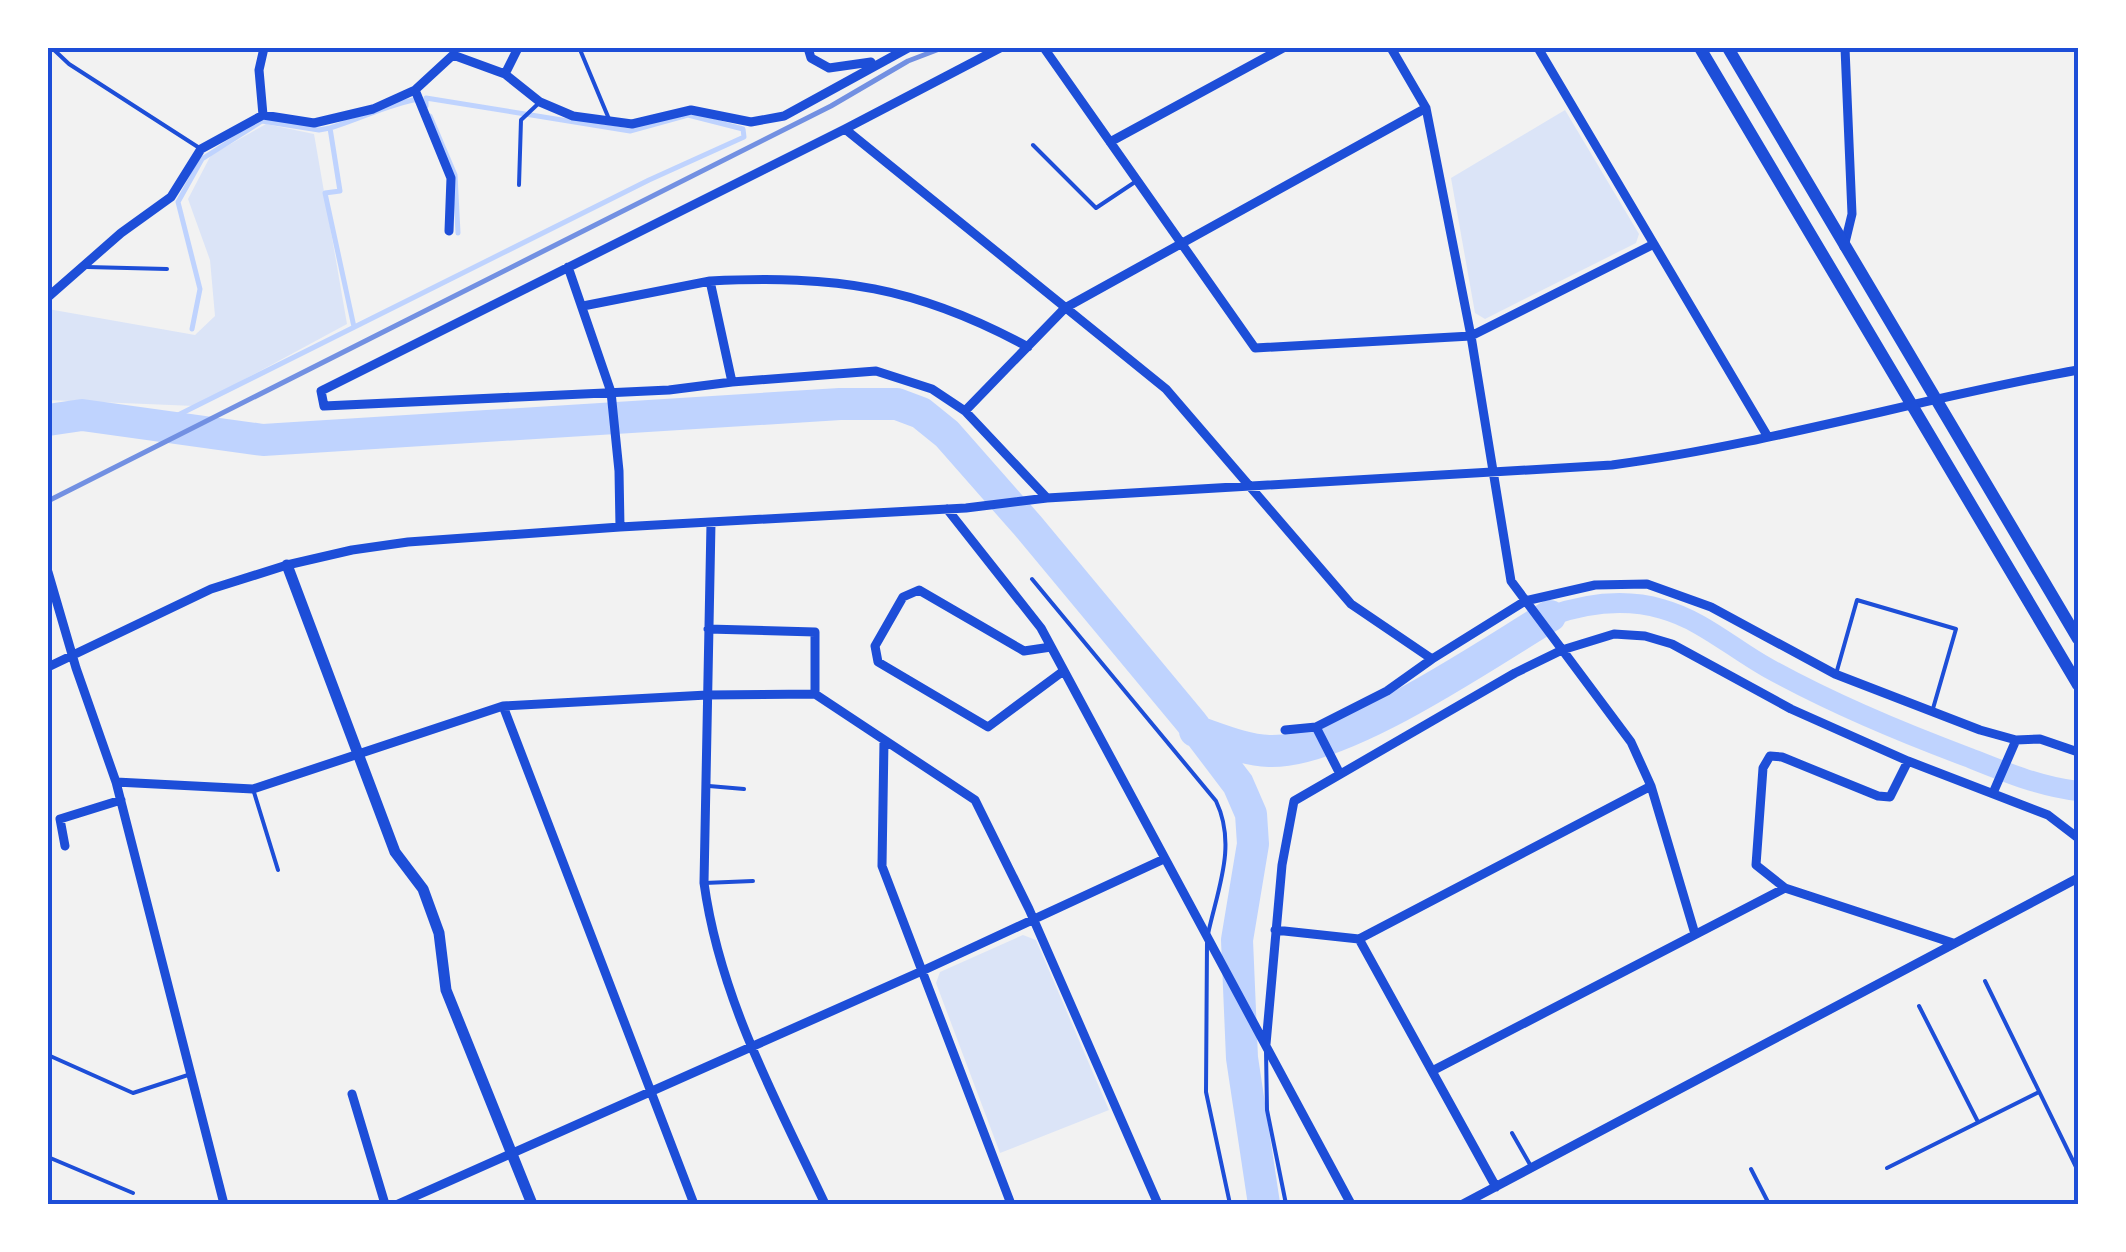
<svg xmlns="http://www.w3.org/2000/svg" width="2126" height="1252" viewBox="0 0 2126 1252" font-family="'IBM Plex Sans',sans-serif">
<style>
.green{fill:#dbe4f7}
.lines{fill:none;stroke-linecap:round;stroke-linejoin:round}
.stream{stroke:#bfd3fe;stroke-width:5}
.canal{stroke:#bfd3fe;stroke-width:20}
.river{stroke:#bfd3fe;stroke-width:32}
.service{stroke:#1d4ed8;stroke-width:4}
.minor{stroke:#1d4ed8;stroke-width:9}
.tertiary{stroke:#1d4ed8;stroke-width:11}
.secondary{stroke:#1d4ed8;stroke-width:12}
.rail{stroke:#7290e2;stroke-width:5}
.neatline{fill:none;stroke:#1d4ed8;stroke-width:4}
</style>
<rect width="100%" height="100%" fill="#f2f2f2"/>
<path class="green" d="M1565,110L1639,234L1636,243L1485,319L1475,313L1451,178Z
M266,124L314,134L347,324L195,406L48,400V309L195,335L215,316L210,260L188,199L211,155Z
M1023,935L1036,940L1109,1110L1000,1153L936,983L940,972Z"/>
<g class="lines">
<path class="stream" d="M430,116L455,175L458,233
M330,128C360,119 389,104 418,99
M192,329L200,289L178,202L202,159L262,121L319,130L330,128L340,191L325,193L354,327
M158,425L649,180L744,137L743,129L688,115L630,131L426,98V106"/>
<path class="canal" d="M1550,616C1587,603 1624,598 1662,609C1702,620 1732,648 1768,668C1833,704 1900,732 1970,758C2005,772 2041,787 2078,791"/>
<path class="river" d="M48,420L82,415L263,440L840,404H897L921,413L947,434L1028,526L1191,722L1238,784L1251,814L1253,844L1237,940L1242,1058L1264,1204
M1195,731C1219,739 1244,750 1269,751C1342,754 1485,655 1550,616"/>
<path class="service" d="M52,48L69,64L201,149
M581,52L609,119
M1033,145L1096,208L1135,182
M519,185L521,120L540,102
M87,267L167,269
M1032,579L1216,801C1237,845 1218,888 1208,934
M1836,674L1857,600L1956,629L1932,712
M709,786L744,789
M253,789L278,870
M704,883L753,881
M1207,943L1206,1092L1230,1204
M1985,981L2078,1171
M1919,1006L1978,1122
M1266,1051L1267,1110L1286,1204
M48,1055L133,1093L188,1075
M1512,1133L1532,1168
M48,1157L133,1193
M1887,1168L2039,1092
M1751,1169L1769,1204"/>
<path class="minor" d="M808,48L811,58L829,68L871,62
M1044,48L1255,348L1471,336L1654,244
M1538,48L1768,437
M505,74L518,48
M415,90L451,178L449,231
M263,115L259,70L264,48
M845,129L1166,389L1351,604L1432,659L1525,601L1595,585L1647,584L1711,607L1835,674L1980,730L2016,740L2040,739L2078,752
M1110,142L1283,48
M1844,247L1852,214L1845,48
M568,267L611,392L619,471L620,527
M48,297L121,233L171,197L201,149L263,115L314,123L373,109L415,90L453,55L505,74L540,102L573,116L632,124L691,110L751,122L784,116L908,48
M583,306L710,281
M1028,347C916,286 836,275 710,281L732,382L876,371L932,389L965,411L1065,308L1426,108
M732,382L669,390L324,406L321,391L845,129L1000,48
M965,411L1047,498
M947,509L1041,628L1351,1204
M711,523L704,883C720,999 776,1100 825,1204
M48,572L76,668L116,782L224,1204
M708,629L815,632V694
M1051,647L1024,651L919,590L903,597L875,646L878,662L988,727L1062,672
M48,667L211,589L287,565L352,550L408,542L620,527L966,508L1047,498L1612,465C1769,444 1922,398 2078,370
M503,706L694,1204
M1316,727L1340,774
M1285,730L1316,727L1387,691L1432,659
M884,741L882,866L1011,1204
M116,782L253,789L503,706L707,695L815,694L975,800L1029,909L1158,1204
M1651,786L1695,934
M1993,793L2016,740
M65,846L60,819L121,800
M1785,888L1756,865L1763,768L1770,756L1782,757L1878,796L1890,797L1908,761
M1275,930L1359,939L1651,786L1631,742L1511,581L1471,336L1426,108L1391,48
M1359,939L1496,1187
M1266,1044L1282,865L1294,801L1515,673L1562,650L1614,634L1645,636L1672,644L1791,709L1908,761L2048,815L2078,838
M1434,1070L1785,888L1953,943
M352,1094L385,1204
M398,1204L922,971L1164,859
M1463,1204L2078,878"/>
<path class="tertiary" d="M287,565L395,852L423,889L439,933L446,990L532,1204"/>
<path class="secondary" d="M1700,48L2078,685
M1728,48L2078,639"/>
<path class="rail" d="M48,501L831,106L908,61L942,48"/>
</g>
<rect width="2126" height="1252" fill="none" stroke="#ffffff" stroke-width="100"/>
<rect x="50" y="50" width="2026" height="1152" class="neatline"/>
</svg>
